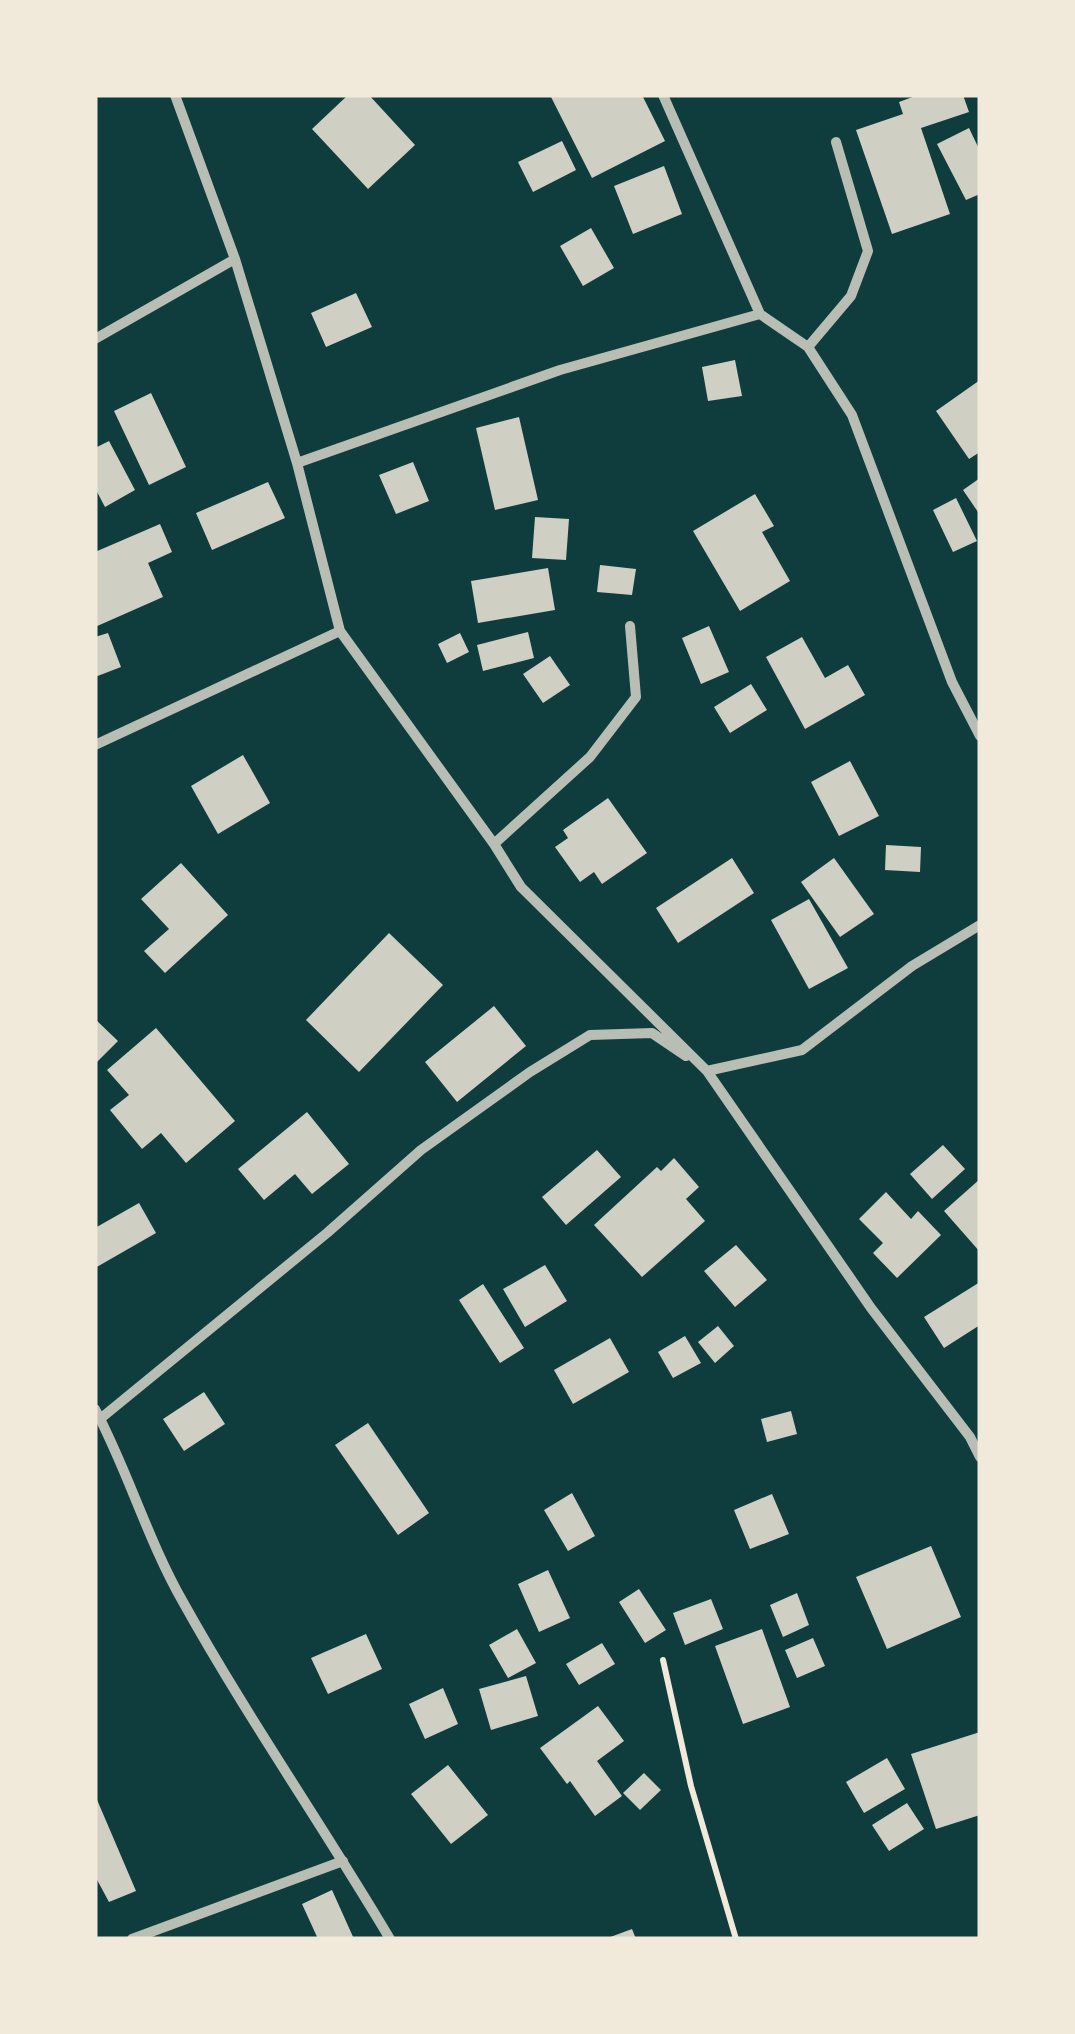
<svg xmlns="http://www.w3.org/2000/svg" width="1075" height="2034" viewBox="0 0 1075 2034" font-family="Inter,sans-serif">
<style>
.building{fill:#cfcfc3}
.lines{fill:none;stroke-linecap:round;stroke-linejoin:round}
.path{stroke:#f1e9da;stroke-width:6}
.minor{stroke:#b8beb3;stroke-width:10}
</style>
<rect width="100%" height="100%" fill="#0f3d3e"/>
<path class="building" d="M348,95H369L415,145L368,189L312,129Z
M550,95H642L665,141L592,178Z
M918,95H963L969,112L921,128L950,214L892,234L856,130L903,114L899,102Z
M969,128L980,151V194L966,200L937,144Z
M562,141L576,170L533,192L518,162Z
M664,166L682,214L633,234L614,186Z
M591,228L614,268L583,286L560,246Z
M356,293L372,327L326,347L311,313Z
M735,360L742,396L708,401L702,367Z
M980,380V452L969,459L936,411Z
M151,393L186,467L149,485L114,411Z
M519,417L538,500L495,510L476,428Z
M109,441L135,490L105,507L95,488V448Z
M413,462L429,501L396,514L379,475Z
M980,478V515L963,490Z
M268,482L285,518L212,550L196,513Z
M755,494L774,526L762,532L790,581L740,611L693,531Z
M956,498L977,541L953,552L933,510Z
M535,517L569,519L566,560L532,558Z
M160,524L172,552L148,563L163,597L95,627V552Z
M600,565L636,569L632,595L597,592Z
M548,568L555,610L478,623L471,581Z
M709,626L729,672L701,684L682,638Z
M528,632L534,658L483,671L477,645Z
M108,633L121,667L95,677V637Z
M460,633L469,652L447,663L438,644Z
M802,637L825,678L848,665L865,695L805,729L766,657Z
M550,656L570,685L543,703L523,674Z
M751,684L767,710L730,733L714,707Z
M243,755L270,803L218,834L191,786Z
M850,761L879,816L839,836L811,782Z
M608,798L647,853L602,884L594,872L580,882L555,847L568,838L563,830Z
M886,845L921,847L920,872L885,870Z
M732,858L754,893L678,943L656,908Z
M834,858L874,914L840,937L801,882Z
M181,863L228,915L165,973L144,951L169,929L141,899Z
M809,899L848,968L809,989L771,920Z
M389,933L443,985L359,1072L306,1020Z
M494,1006L526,1046L457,1102L425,1062Z
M95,1019L118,1041L95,1064Z
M156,1028L235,1121L186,1163L161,1133L142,1149L110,1110L129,1095L107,1070Z
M307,1112L349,1164L312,1194L295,1174L264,1200L238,1169Z
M943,1145L965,1169L932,1199L910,1174Z
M597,1150L621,1177L566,1225L542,1197Z
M674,1158L699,1187L686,1199L705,1221L642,1277L594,1225L657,1167L661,1171Z
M980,1179V1252L944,1211Z
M886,1192L911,1219L918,1211L941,1235L897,1278L873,1253L883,1243L859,1219Z
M139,1203L156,1233L95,1268V1228Z
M736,1245L767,1280L735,1307L704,1271Z
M545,1265L567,1301L525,1327L503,1289Z
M980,1282V1325L944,1348L924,1317Z
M483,1284L524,1348L500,1363L459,1300Z
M718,1326L734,1346L715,1363L698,1342Z
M685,1336L701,1363L673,1378L658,1352Z
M610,1338L629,1372L573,1404L554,1370Z
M204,1392L225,1424L184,1451L163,1419Z
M791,1411L797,1434L767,1442L761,1419Z
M368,1423L429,1513L398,1535L335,1445Z
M572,1493L595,1536L568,1551L544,1510Z
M772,1494L789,1534L750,1549L734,1510Z
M931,1546L961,1617L887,1649L856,1577Z
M548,1570L570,1618L539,1632L518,1584Z
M639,1589L666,1630L645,1643L619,1602Z
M797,1593L809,1625L783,1637L770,1605Z
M711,1599L723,1629L685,1645L673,1613Z
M517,1629L536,1663L508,1678L489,1645Z
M762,1629L790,1707L743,1724L715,1646Z
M366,1634L382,1669L328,1694L311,1658Z
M813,1638L825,1666L797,1678L785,1650Z
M602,1643L615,1664L579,1685L566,1664Z
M526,1676L538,1716L491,1730L479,1689Z
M443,1688L458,1724L425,1739L409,1704Z
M598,1706L624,1741L597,1761L622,1796L595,1816L570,1781L567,1784L540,1748Z
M980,1732V1815L936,1829L911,1754Z
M887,1758L905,1789L864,1813L846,1782Z
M448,1765L488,1815L451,1844L411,1794Z
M644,1773L661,1790L640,1810L623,1793Z
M95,1795L136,1891L109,1902L95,1876Z
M907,1803L924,1829L889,1851L872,1825Z
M332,1890L354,1939H318L302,1904Z
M632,1929L636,1939H605Z"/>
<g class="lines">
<path class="path" d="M663,1660L691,1786L736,1939"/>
<path class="minor" d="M175,95L235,259L297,463L340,631L494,844L521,887L707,1071L871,1308L970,1437L980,1457
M663,95L760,314L808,347L852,415L952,682L980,736
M95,339L235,259
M808,347L851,296L868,251L836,142
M297,463L560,370L760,314
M95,745L340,631
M494,844L590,757L636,697L630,626
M704,1068L707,1071L802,1050L912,966L980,925
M95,1409C128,1471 148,1541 183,1602C247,1717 323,1826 390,1939
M100,1419L327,1233L421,1150L530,1072L590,1035L652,1033L686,1056
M132,1939L343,1861"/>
</g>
<rect width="1075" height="2034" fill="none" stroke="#f1e9da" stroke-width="195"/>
</svg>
